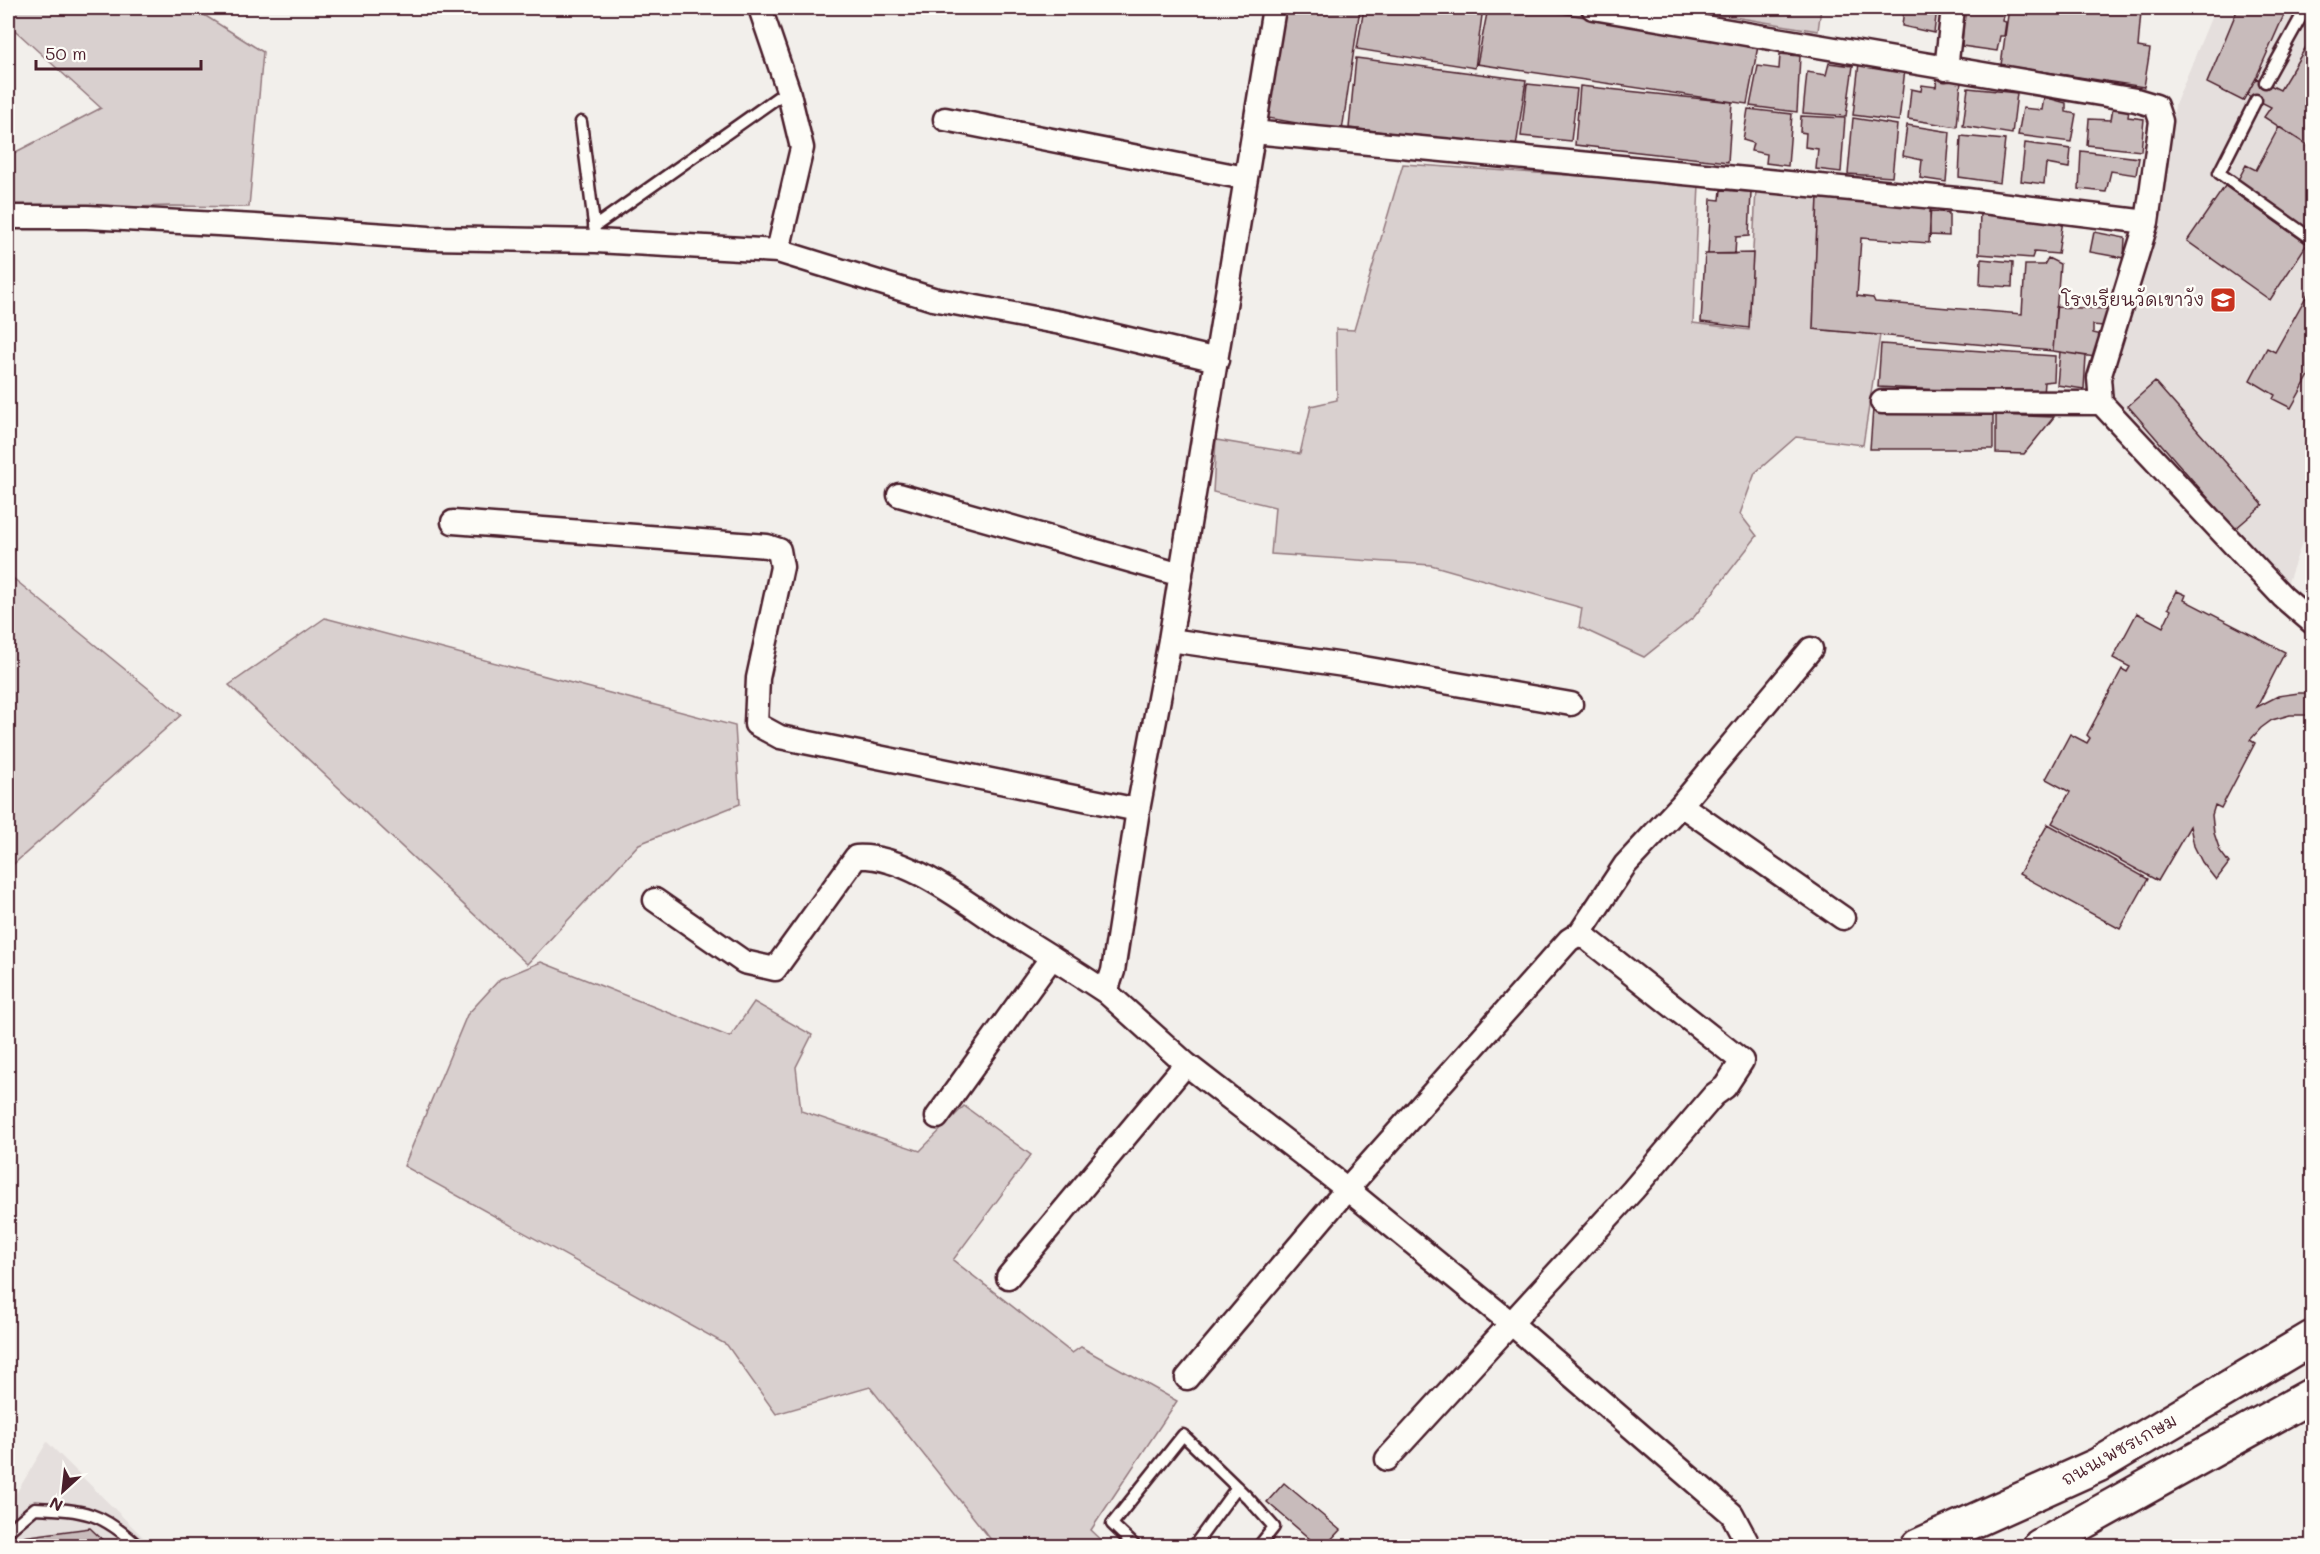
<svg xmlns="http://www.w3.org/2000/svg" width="2320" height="1554" viewBox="0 0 2320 1554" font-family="Mali,'Playpen Sans Thai',sans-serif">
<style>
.built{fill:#e5dfdd}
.green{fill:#d9d0cf;stroke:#92787d;stroke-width:1.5}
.building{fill:#c8bbbb;stroke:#4a1f2b;stroke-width:1.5}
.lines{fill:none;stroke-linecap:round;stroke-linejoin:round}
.lane-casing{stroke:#4a1f2b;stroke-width:15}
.street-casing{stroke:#4a1f2b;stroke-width:27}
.highway-casing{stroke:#4a1f2b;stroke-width:38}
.lane{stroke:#fdfcf7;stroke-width:10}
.street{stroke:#fdfcf7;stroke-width:22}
.highway{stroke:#fdfcf7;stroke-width:33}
.labels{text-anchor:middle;stroke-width:5;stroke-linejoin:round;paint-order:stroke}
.poi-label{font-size:18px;fill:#4a1f2b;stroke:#fdfcf7;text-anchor:end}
.street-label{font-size:18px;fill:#4a1f2b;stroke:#fdfcf7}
</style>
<rect width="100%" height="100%" fill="#f2efeb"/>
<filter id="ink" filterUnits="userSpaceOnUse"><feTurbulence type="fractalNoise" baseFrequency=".0167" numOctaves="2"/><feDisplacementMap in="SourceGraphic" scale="12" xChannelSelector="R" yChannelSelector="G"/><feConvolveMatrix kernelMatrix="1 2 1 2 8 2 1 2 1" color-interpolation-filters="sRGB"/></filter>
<g filter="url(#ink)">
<path class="built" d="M2215,8H2312V514L2288,582L2113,405L2111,371L2158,229L2175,105Z
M47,1442L152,1546H8V1507Z"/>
<path class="green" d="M8,8H193L263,52L249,207L172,206L8,210V156L101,108L8,24Z
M1705,8H1821L1818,31L1704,12Z
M1403,164L1699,184L1693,323L1749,330L1756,189L1818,196L1813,329L1880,335L1863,445L1796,437L1755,473L1740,514L1757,536L1694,617L1644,657L1579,627L1582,608L1431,565L1271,554L1275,507L1213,492L1216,440L1300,454L1311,406L1337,400L1336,329L1354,330Z
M8,574L181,715L8,869Z
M325,618L735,726L740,804L639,844L527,964L229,685Z
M541,962L730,1037L754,1002L812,1035L796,1067L801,1111L920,1151L964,1106L1031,1155L953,1260L1072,1353L1081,1347L1177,1401L1091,1530L1108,1546H996L870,1387L776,1414L727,1345L404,1166L467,1015L500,979Z"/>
<path class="building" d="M1284,8H1360L1342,131L1268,118Z
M1364,8H1483L1475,68L1357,49Z
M1488,8H1532L1758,46L1747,104L1477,64Z
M1651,8H1700L1698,16Z
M1904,8H1937L1934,33L1902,26Z
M1980,8L2004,10L2002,21L2006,22L2004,36H2000L1997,51L1962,46L1964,10L1980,11Z
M2009,8H2127L2141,11L2138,47L2150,49L2144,87L2001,65Z
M2238,8H2287L2256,78L2243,101L2207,83Z
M2312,37V148L2264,117L2271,107L2247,95L2256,78L2280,90Z
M1780,54L1800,56L1797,112L1750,106L1758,66L1779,69Z
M1356,58L1526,80L1516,147L1349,128Z
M1829,63L1853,66L1846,116L1803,113L1807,72L1826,75Z
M1859,63L1905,69L1899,121L1853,115Z
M1937,79L1961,81L1957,127L1908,119L1911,89L1921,91L1922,85L1936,87Z
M1527,84L1577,89L1571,141L1521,136Z
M1580,86L1732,102L1728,162L1575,145Z
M1968,88L2017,93L2012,134L1963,126Z
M2044,97L2066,103V112L2076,114L2071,142L2018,135L2023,108L2042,110Z
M2113,107L2129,109L2128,117L2144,119L2141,151L2087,145L2089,119L2111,120Z
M1748,109L1792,114L1788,166L1766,163L1767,154L1751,151L1753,143L1743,140Z
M1801,116L1845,118L1841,172L1816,169L1818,149L1805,147L1806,133L1800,132Z
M1853,118L1897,125L1892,177L1848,174Z
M1907,125L1950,132L1946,182L1920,178L1922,160L1903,156Z
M2279,127L2312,148V221L2307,233L2237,182L2246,165L2256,170Z
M1961,136L2005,140L2000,183L1959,177Z
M2025,143L2071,149L2069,168L2046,164L2044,184L2021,181Z
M2081,151L2139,158L2136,175L2111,171L2106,192L2079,189Z
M2225,186L2307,244L2270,300L2187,241Z
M1721,190L1751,192L1749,236L1736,237L1735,254H1708L1711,199L1720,200Z
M1818,196L1931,203L1929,243L1861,238L1857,296L1873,298L1875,302L2022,314L2025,265H2044L2048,258L2060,264L2053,351L1813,329Z
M1980,209L2063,220L2058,254L2034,252L2032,258L1979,254Z
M1930,211L1949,213V236L1930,235Z
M2094,232L2125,238L2124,258L2090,252Z
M1753,253L1749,328L1701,322L1705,254Z
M1981,259L2013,262L2012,287L1980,285Z
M2312,286V370L2291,408L2273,399L2275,395L2250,380L2267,348L2275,352Z
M2056,307L2109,309L2103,326L2093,325V333L2102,335L2095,357L2053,351Z
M1881,344L2055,356L2054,381L2044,382L2043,395L1878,387Z
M2060,352L2086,356L2084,389L2057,385Z
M2155,382L2263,505L2235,529L2128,406Z
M1873,409H1993V449H1870Z
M1996,415L2054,417L2024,454L1996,453Z
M2177,591L2186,595L2184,600L2285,652L2257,707L2278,696L2299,693H2312L2309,715H2290L2272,720L2261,728L2250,740L2255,743L2221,808L2215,805L2212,815L2214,833L2220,851L2229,863L2216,880L2202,862L2194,846L2190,826L2158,881L2052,823L2070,792L2046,779L2070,734L2087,743L2090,738L2087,735L2122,669L2127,672L2130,667L2113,658L2137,613L2163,627L2171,610L2168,608Z
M2048,824L2148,879L2120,929L2019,874Z
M1284,1483L1340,1530L1325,1546H1318L1267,1502Z
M90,1528L109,1546H10L15,1538Z"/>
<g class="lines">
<defs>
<path id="lane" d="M2265,82L2306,8
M2256,100L2219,173L2312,239
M581,122L595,232
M594,227L788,90
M8,1531L35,1508C85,1510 101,1512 138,1546
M1135,1546L1112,1524L1183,1435L1248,1498L1274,1527L1259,1546
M1194,1546L1237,1487"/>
<path id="street" d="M760,8L788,90L802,148L778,251
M1274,8L1170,640L1138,810L1113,971L1106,992L1186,1064L1347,1189L1512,1324L1732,1514L1749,1546
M1593,8L2136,100L2156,106L2161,121L2147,222L2099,378L2101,403L2283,597L2312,622
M1946,69L1953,8
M945,119L1245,178
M1253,132L1967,200L2147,222
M8,217H87L255,226L429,238L596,241L778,251L933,299L1061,323L1217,360
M1882,402L2101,403
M899,495L1181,575
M453,522L767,546L779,550L782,567L758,678L756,724L780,737L1138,810
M1170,640L1358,667L1571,704
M1681,805L1843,918
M655,900L744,962L775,969L856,857C904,854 961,899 1000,925C1036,947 1071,969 1106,992
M937,1117L1052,957
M1008,1277L1186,1064
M1187,1378L1347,1189L1569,940L1580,933L1625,865L1681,805L1811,649
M1387,1459L1633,1190L1714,1095L1725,1087L1742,1061L1580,933"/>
<path id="highway" d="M1918,1546L2098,1465L2312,1338
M2040,1546L2312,1395"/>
</defs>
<use href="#lane" class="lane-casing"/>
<use href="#street" class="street-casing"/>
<use href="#highway" class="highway-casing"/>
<use href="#lane" class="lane"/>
<use href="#street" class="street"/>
<use href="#highway" class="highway"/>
</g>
</g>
<defs>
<symbol id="school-square" viewBox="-11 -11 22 22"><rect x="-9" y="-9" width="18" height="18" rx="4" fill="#c8321e" stroke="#fdfcf7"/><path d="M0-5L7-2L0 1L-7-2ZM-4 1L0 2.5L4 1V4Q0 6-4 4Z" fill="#fff"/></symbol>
</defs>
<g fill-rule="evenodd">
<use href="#school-square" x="2208" y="285" width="30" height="30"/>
</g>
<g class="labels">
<g class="poi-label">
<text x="2204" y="306">โรงเรียนวัดเขาวัง</text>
</g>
<g class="street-label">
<text transform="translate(2119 1450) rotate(-29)" y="6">ถนนเพชรเกษม</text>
</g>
</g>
<rect width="2320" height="1554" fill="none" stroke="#fdfcf7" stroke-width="30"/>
<rect x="15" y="15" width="2290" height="1524" fill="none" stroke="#4a1f2b" stroke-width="2" filter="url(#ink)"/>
<g transform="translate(63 1491) rotate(207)" stroke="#fdfcf7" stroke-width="4.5" paint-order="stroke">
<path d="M0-4.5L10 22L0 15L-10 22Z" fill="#4a1f2b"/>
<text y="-9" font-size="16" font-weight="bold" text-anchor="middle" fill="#4a1f2b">N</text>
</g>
<path d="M36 60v9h165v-9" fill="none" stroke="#4a1f2b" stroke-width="3"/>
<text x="45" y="60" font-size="18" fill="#4a1f2b" stroke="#fdfcf7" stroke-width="4.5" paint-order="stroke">50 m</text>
</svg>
